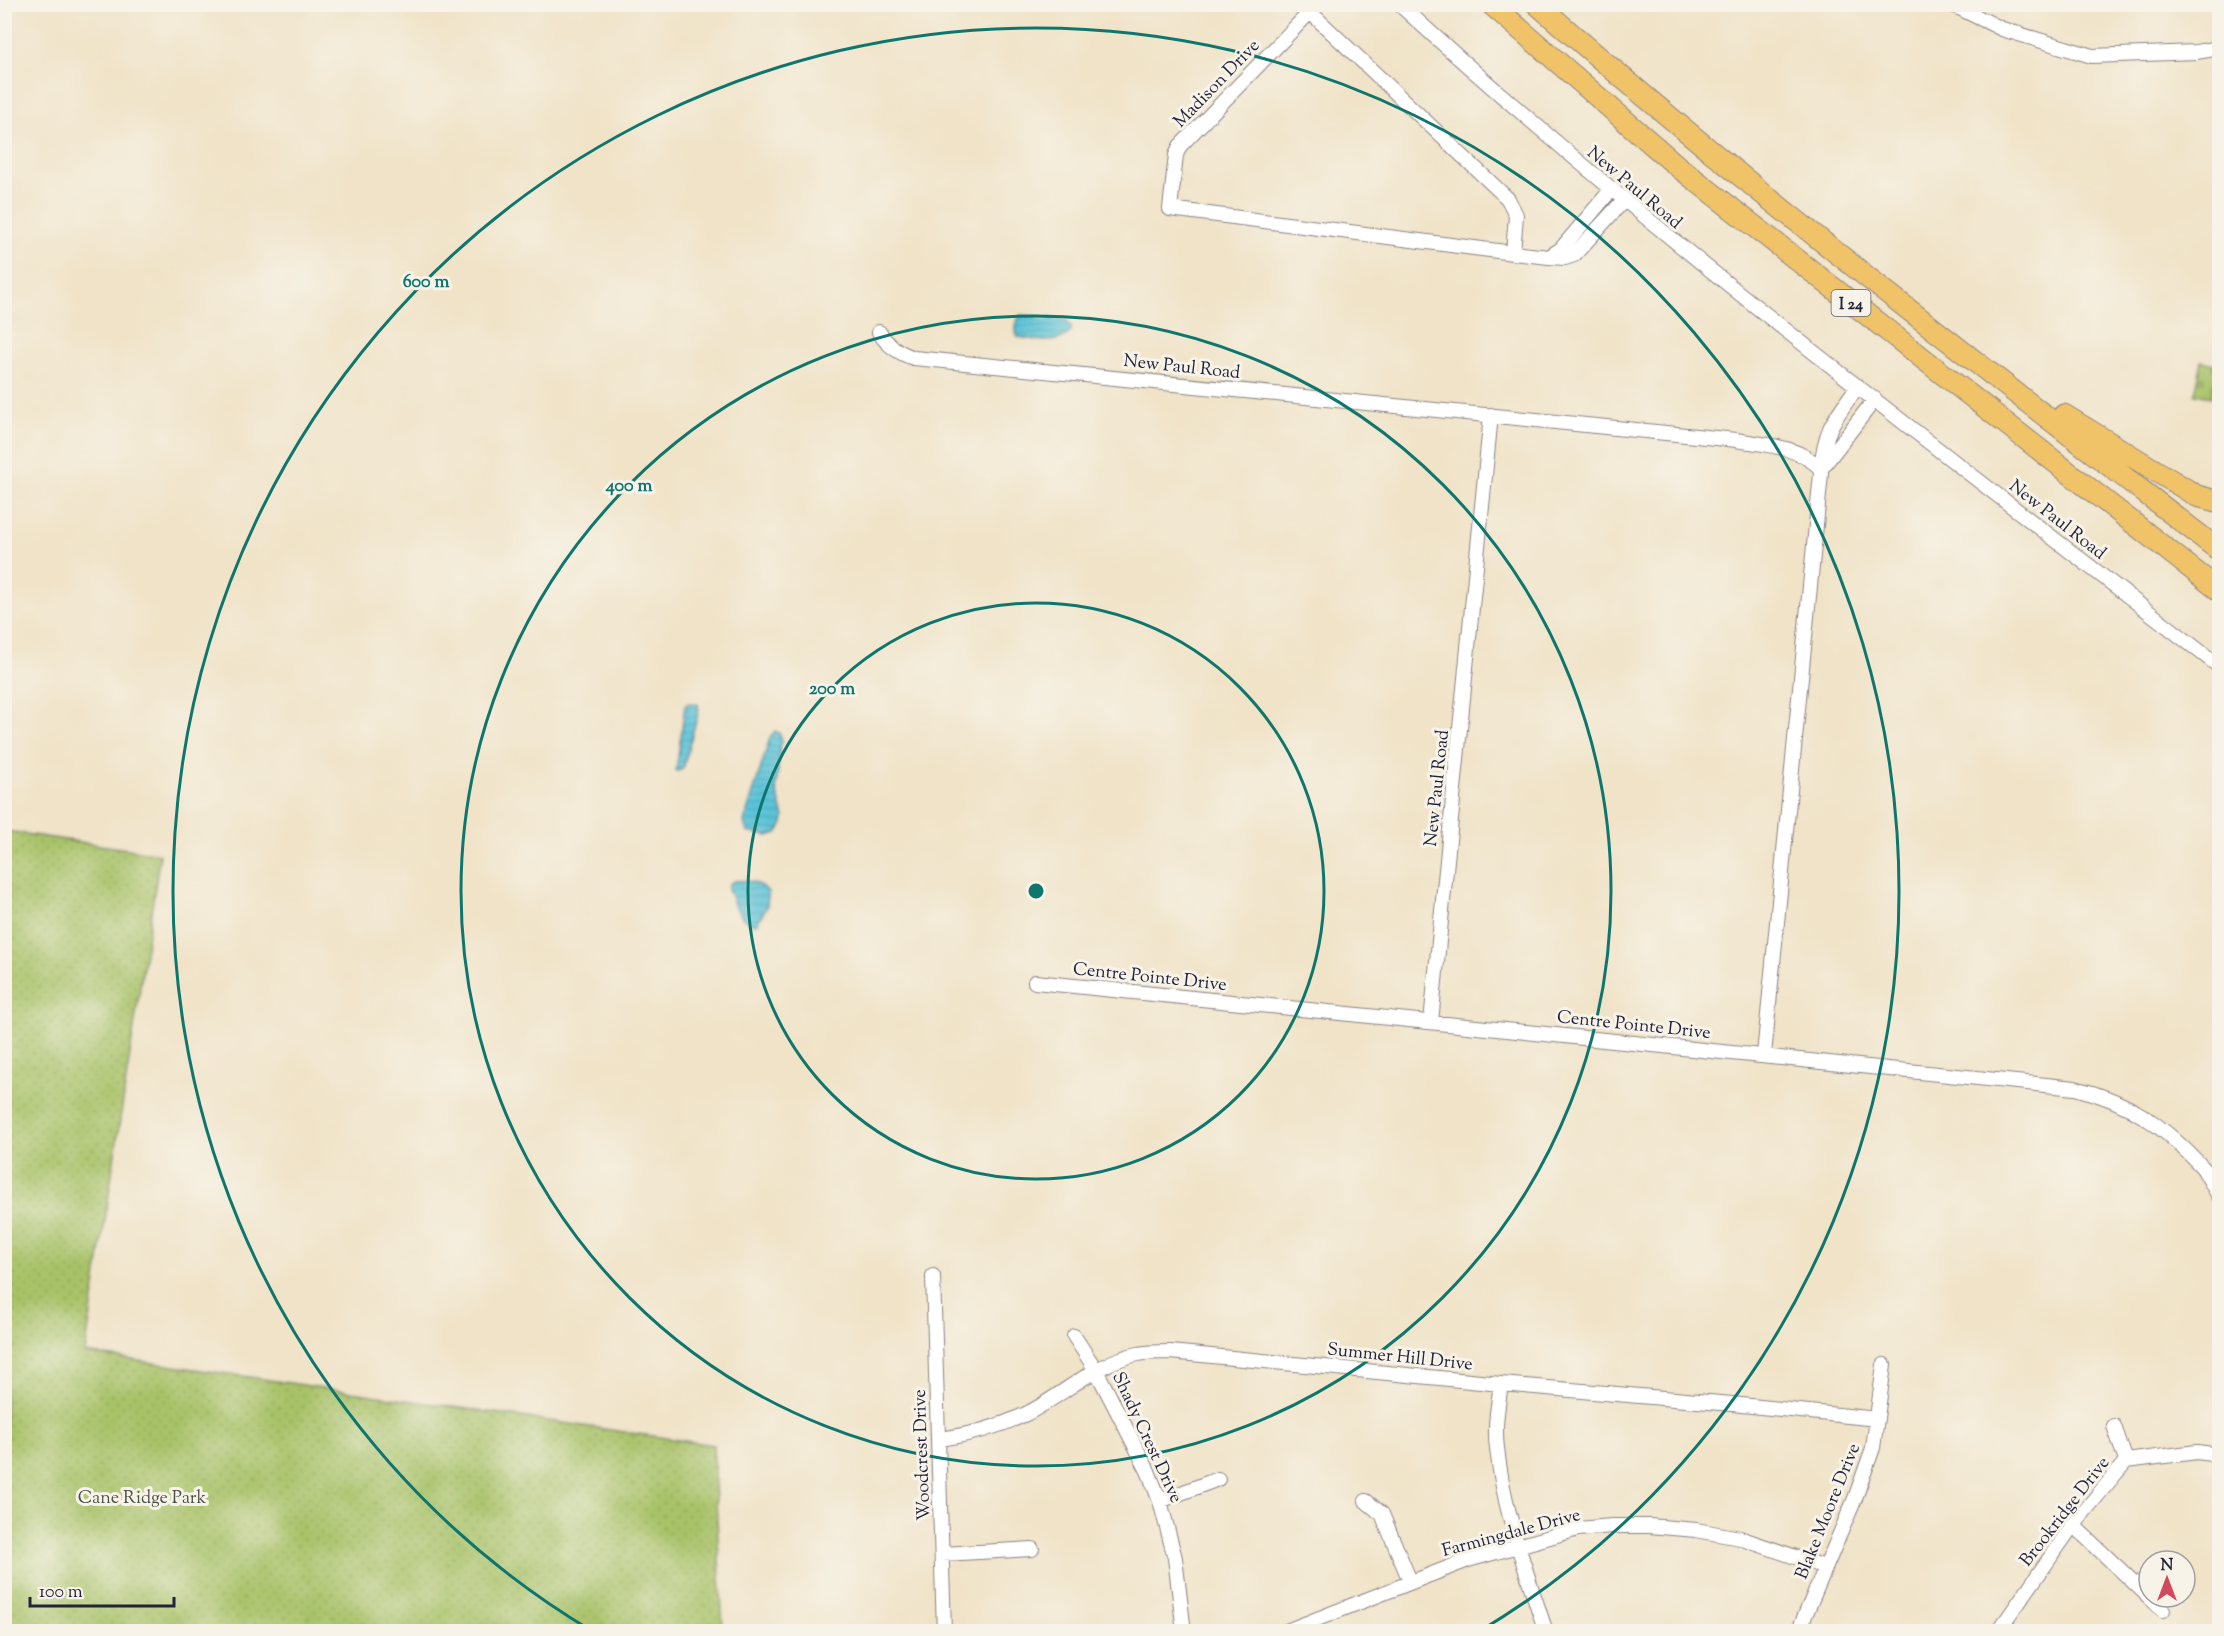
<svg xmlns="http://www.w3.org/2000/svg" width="2224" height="1636" viewBox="0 0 2224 1636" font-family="'Sorts Mill Goudy',serif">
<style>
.grass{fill:url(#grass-dots);stroke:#657252;stroke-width:1.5}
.cemetery{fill:url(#cemetery-stones);stroke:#657252;stroke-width:1.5}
.water{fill:url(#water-rules);stroke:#3e738a;stroke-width:1.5}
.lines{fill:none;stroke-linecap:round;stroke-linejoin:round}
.minor-casing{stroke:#898282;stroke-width:16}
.highway-casing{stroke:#898282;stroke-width:23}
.minor{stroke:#fff;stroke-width:14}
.highway{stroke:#f1c369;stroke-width:21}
.ring{fill:none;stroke:#0f766e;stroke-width:3}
.labels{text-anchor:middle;stroke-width:6;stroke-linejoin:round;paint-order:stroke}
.shield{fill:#f7f3e8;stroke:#62616f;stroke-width:1.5}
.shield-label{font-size:16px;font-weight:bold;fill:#22223b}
.street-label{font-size:18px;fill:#22223b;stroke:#f7f3e8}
.park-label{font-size:18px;fill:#4a5248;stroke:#f7f3e8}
.centre{fill:#0f766e;stroke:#f7f3e8;stroke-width:3}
.ring-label{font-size:18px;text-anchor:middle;font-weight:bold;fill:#0f766e;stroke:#f7f3e8;stroke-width:6;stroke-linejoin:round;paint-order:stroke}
</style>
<defs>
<pattern id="grass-dots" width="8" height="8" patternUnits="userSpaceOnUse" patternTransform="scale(1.5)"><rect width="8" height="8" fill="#a8c268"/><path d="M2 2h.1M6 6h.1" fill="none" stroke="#90a65b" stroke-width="1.8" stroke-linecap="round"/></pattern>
<pattern id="cemetery-stones" width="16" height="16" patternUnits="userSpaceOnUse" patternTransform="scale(1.5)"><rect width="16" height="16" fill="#a8c268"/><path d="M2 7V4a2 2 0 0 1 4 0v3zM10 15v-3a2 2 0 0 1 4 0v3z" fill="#90a65b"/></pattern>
<pattern id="water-rules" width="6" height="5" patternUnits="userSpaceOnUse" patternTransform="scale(1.5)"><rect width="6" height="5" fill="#5bc4d8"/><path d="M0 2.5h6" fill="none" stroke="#4fa8ba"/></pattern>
</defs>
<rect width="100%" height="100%" fill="#f7f3e8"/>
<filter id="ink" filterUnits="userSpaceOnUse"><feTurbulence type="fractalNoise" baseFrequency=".0167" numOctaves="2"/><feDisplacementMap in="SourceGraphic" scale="12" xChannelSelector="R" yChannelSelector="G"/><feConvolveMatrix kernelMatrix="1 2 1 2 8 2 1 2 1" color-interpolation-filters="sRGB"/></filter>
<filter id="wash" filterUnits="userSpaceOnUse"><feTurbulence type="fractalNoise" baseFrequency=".008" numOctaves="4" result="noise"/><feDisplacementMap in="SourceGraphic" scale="24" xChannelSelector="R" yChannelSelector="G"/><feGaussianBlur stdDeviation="1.35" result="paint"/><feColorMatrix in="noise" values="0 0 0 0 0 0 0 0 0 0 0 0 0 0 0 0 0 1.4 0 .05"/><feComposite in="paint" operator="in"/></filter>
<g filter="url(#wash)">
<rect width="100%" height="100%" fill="#f0e3c8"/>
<path class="grass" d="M5,831L160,854L85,1353L713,1445L723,1631H5Z"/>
<path class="cemetery" d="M2202,361L2219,365L2211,397L2195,394Z"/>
<path class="water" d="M1021,315L1035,316L1043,320L1048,318L1066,320L1071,326V332C1056,346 1037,340 1018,337C1014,331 1016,320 1021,315Z
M689,703L698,704L699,710L683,768L681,770L676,771L685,706Z
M775,731L779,733L781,740L776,789L784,817L783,824L777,833L768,836L747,832L744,822L770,738Z
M735,881C747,880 760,882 768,892L767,906L757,924C739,923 734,903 728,889L729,884Z"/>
</g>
<g filter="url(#ink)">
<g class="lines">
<defs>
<path id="minor" d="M1399,4C1659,242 1942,451 2220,667
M1951,4L2002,29L2092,56L2196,52L2220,48
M1611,190L1561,249L1549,257L1565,258L1574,255L1624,200
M1513,253L1516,215L1508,199L1310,12L1180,146L1176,155L1170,209L1513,253L1549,257
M879,332C887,345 898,353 914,358L1736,440C1766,445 1799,446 1821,469V474L1764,1055
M1858,386C1835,418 1825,427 1821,469L1875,399
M1035,982L2075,1088C2131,1102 2164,1126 2203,1168
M1431,1022L1491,415
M2220,1185L2203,1168L2220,1198
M933,1276L944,1632
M1074,1336L1096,1370L1148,1471L1160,1501L1175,1558L1184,1632
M1501,1384C1498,1405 1494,1427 1497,1448C1503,1509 1527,1574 1546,1632
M2114,1426L2126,1461
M939,1439C970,1435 999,1427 1028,1413C1065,1394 1096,1362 1138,1354C1148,1352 1160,1352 1170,1352L1501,1384L1732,1404L1877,1419
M1160,1501L1218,1479
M1366,1501L1382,1514L1410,1581
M2073,1525L2149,1597
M942,1554L1032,1549
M2149,1597L2163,1610
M1284,1632L1468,1560L1578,1529L1612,1526H1649L1696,1530L1740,1538L1825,1567
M1798,1632L1854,1501L1873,1448L1884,1365
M1998,1632L2073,1525L2126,1461L2197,1452L2220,1455"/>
<path id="highway" d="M1491,4L1676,165L2220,591
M1537,4C1757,197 1989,372 2220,551
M2064,415L2197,496L2220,502"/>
</defs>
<use href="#minor" class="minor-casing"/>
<use href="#highway" class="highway-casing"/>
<use href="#minor" class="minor"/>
<use href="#highway" class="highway"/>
</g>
</g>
<g class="ring">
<circle cx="1036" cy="891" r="288"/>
<circle cx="1036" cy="891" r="575"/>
<path d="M592 1631A863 863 0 1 1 1480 1631"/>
</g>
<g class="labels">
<rect class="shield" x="1831.5" y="290" width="39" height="26" rx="4.5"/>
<g class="shield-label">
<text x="1851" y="309">I 24</text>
</g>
<g class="street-label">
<text transform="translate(1216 83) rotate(-46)" y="6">Madison Drive</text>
<text transform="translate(1635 187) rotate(40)" y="6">New Paul Road</text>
<text transform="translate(1182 366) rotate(6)" y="6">New Paul Road</text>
<text transform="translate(2058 519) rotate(38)" y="6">New Paul Road</text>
<text transform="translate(1436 788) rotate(-84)" y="6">New Paul Road</text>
<text transform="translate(1150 976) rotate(6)" y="6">Centre Pointe Drive</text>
<text transform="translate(1634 1024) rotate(6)" y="6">Centre Pointe Drive</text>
<text transform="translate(1400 1356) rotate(6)" y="6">Summer Hill Drive</text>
<text transform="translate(1148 1437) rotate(65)" y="6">Shady Crest Drive</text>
<text transform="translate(921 1455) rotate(-92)" y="6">Woodcrest Drive</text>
<text transform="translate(1827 1511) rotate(-68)" y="6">Blake Moore Drive</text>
<text transform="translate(2064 1511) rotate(-52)" y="6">Brookridge Drive</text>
<text transform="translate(1511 1532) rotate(-15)" y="6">Farmingdale Drive</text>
</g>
<g class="park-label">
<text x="142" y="1503">Cane Ridge Park</text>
</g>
</g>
<circle cx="1036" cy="891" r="9" class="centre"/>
<g class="ring-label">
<text x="426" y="287">600 m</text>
<text x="629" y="491">400 m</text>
<text x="832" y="694">200 m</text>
</g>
<rect width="2224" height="1636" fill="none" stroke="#f7f3e8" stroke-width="24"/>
<g transform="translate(2167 1579)"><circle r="28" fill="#f7f3e8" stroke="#a29fa3" stroke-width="1.5"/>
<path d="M0-4.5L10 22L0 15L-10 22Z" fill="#d1495b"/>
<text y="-9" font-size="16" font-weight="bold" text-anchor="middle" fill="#22223b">N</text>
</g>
<path d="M30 1597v9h144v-9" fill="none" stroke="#22223b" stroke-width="3"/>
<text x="39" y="1597" font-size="18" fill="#22223b" stroke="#f7f3e8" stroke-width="4.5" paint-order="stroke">100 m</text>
</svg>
